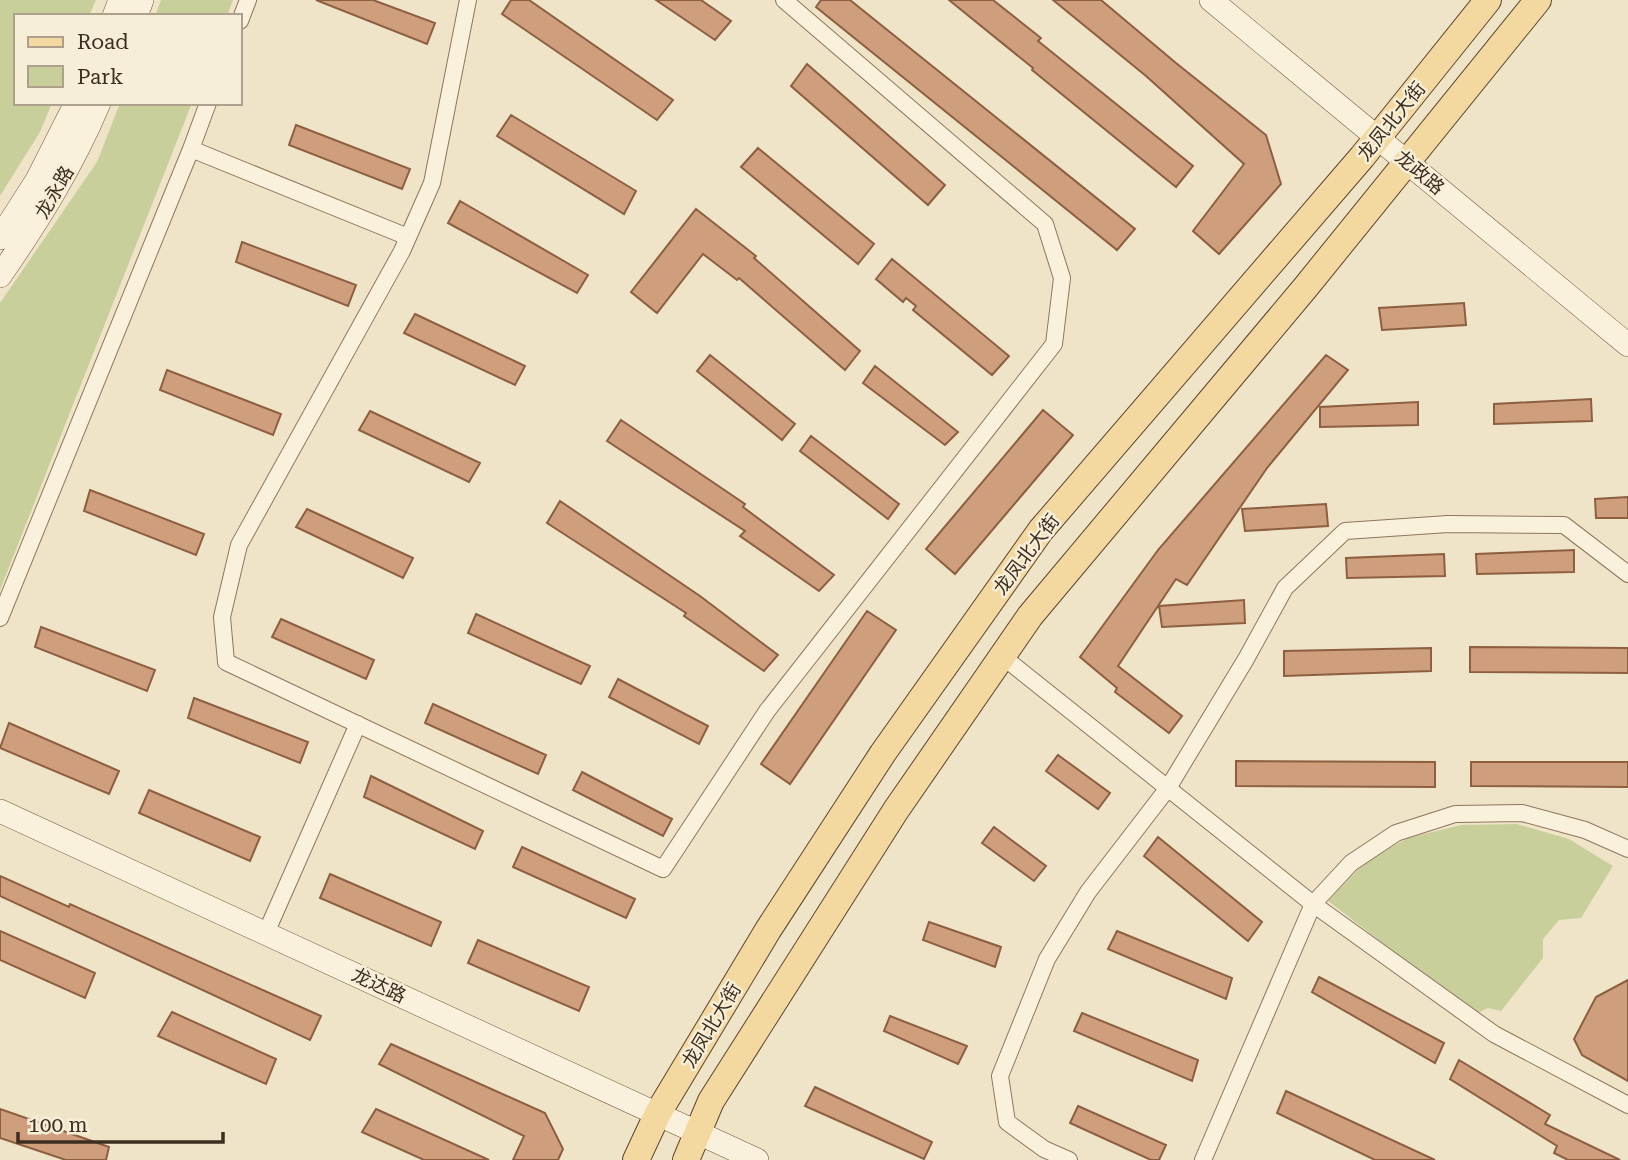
<svg xmlns="http://www.w3.org/2000/svg" width="1628" height="1160" viewBox="0 0 1628 1160" font-family="'Roboto Serif','Noto Sans SC',serif">
<style>
.green{fill:#c9cf9b}
.building{fill:#cf9f7d;stroke:#8d5f41;stroke-width:2}
.lines{fill:none;stroke-linecap:round;stroke-linejoin:round}
.street-casing{stroke:#8d765c;stroke-width:18}
.secondary-casing{stroke:#6f573f;stroke-width:24}
.primary-casing{stroke:#5b4430;stroke-width:28}
.street{stroke:#faf1dc;stroke-width:16}
.secondary{stroke:#faf1dc;stroke-width:23}
.primary{stroke:#f3d9a0;stroke-width:26}
.labels{text-anchor:middle;stroke-width:5;stroke-linejoin:round;paint-order:stroke}
.street-label{font-size:19px;fill:#3d2e20;stroke:#f7eed8}
</style>
<rect width="100%" height="100%" fill="#f0e4c8"/>
<path class="green" d="M0,0H96L89,16H16V103H52L40,132L0,196Z
M161,0H233L227,16H155Z
M120,103H192L0,590V303L97,162Z
M1517,824L1569,839L1613,866L1581,918L1559,920L1543,939V958L1501,1011L1488,1008L1475,1014L1328,901L1366,861L1408,838L1461,825Z"/>
<path class="building" d="M316,0H373L435,23L427,44Z
M511,0H529L673,100L657,120L502,14Z
M656,0H701L731,21L715,40Z
M821,0H850L1135,229L1117,250L816,7Z
M949,0H993L1041,38L1038,41L1193,166L1176,187L1032,70L1033,68Z
M1053,0H1101L1176,63L1266,135L1281,184L1219,254L1193,231L1244,164L1146,76Z
M807,64L945,185L928,205L791,86Z
M511,115L636,191L624,214L497,136Z
M296,125L410,169L402,189L289,145Z
M758,148L874,244L858,264L741,167Z
M460,201L588,275L577,293L448,223Z
M696,209L756,256L754,258L860,351L845,370L739,278L737,280L703,254L657,313L631,292Z
M242,242L356,285L348,306L236,262Z
M892,259L1009,356L992,375L913,310L916,306L906,298L903,302L876,279Z
M1464,303L1466,325L1382,330L1379,308Z
M415,314L525,366L515,385L404,333Z
M710,355L795,424L782,440L697,371Z
M1326,355L1348,370L1267,468L1187,585L1176,579L1118,666L1182,716L1169,733L1115,692L1117,688L1080,657L1158,550Z
M875,366L958,432L945,445L863,383Z
M167,370L281,414L273,435L160,390Z
M1591,399L1592,421L1494,424V404Z
M1418,402V425L1320,427V407Z
M1043,410L1073,435L955,574L926,549Z
M370,411L480,463L469,482L359,430Z
M621,420L745,504L743,507L834,575L819,591L740,536L745,531L607,441Z
M811,436L899,504L888,519L800,451Z
M90,490L204,534L196,555L84,511Z
M1628,497V518H1596L1595,499Z
M560,501L700,596L778,655L764,671L684,616L686,613L547,523Z
M1326,504L1328,526L1245,531L1242,509Z
M307,509L413,558L403,578L296,527Z
M1574,550V572L1477,574L1476,554Z
M1444,554L1445,576L1347,578L1346,558Z
M1244,600L1245,623L1162,627L1159,606Z
M867,611L896,630L790,784L761,764Z
M476,614L590,666L581,684L468,633Z
M281,619L374,660L366,679L272,637Z
M41,627L155,670L147,691L35,647Z
M1470,647L1628,648V673L1470,672Z
M1431,648V671L1284,676V651Z
M618,679L708,726L699,744L609,697Z
M194,698L308,742L300,763L188,718Z
M433,704L546,755L538,774L425,723Z
M9,723L119,771L109,794L0,748Z
M1058,755L1110,793L1098,809L1046,771Z
M1236,761L1435,762V787L1236,786Z
M1471,762H1628V787L1471,786Z
M582,772L672,819L663,836L573,790Z
M371,776L483,831L475,849L364,797Z
M149,790L260,837L250,861L139,813Z
M994,827L1046,866L1034,881L982,843Z
M1158,837L1262,922L1248,941L1144,856Z
M522,847L635,899L626,918L513,867Z
M330,874L441,922L431,946L320,898Z
M0,876L69,907L70,904L321,1016L310,1040L0,896Z
M929,922L1001,947L995,967L923,940Z
M0,931L95,973L85,998L0,960Z
M1117,931L1232,978L1226,999L1108,949Z
M478,940L589,987L579,1011L468,963Z
M1319,977L1444,1043L1435,1063L1312,992Z
M1628,980V1081L1582,1055L1574,1039L1596,997Z
M172,1012L276,1059L266,1084L158,1036Z
M1082,1013L1198,1060L1192,1081L1074,1031Z
M890,1016L967,1046L958,1064L884,1031Z
M391,1044L545,1113L563,1149L558,1160H513L524,1136L379,1064Z
M1459,1060L1550,1115L1545,1124L1620,1160H1568L1554,1153L1557,1146L1450,1079Z
M815,1087L932,1142L924,1159L805,1106Z
M1286,1091L1435,1160H1375L1277,1113Z
M1078,1106L1166,1145L1159,1160H1151L1070,1123Z
M0,1109L109,1147L106,1160H66L0,1138Z
M376,1109L489,1160H424L362,1132Z"/>
<g class="lines">
<defs>
<path id="street" d="M468,0L432,183L402,251L239,545L222,617L226,662L663,869L767,711L1054,344L1062,278L1045,224L784,0
M240,21L248,0
M208,103L191,149L408,237
M0,618L191,149
M1002,656L1313,904L1494,1034L1628,1105
M266,933L358,724
M1069,1160L1044,1149L1007,1122L1000,1076L1047,959L1088,892L1168,788L1246,659L1285,588L1345,531L1448,524L1564,525L1628,574
M1203,1160L1313,904L1351,863L1396,833L1455,814L1522,813L1585,830L1628,849"/>
<path id="secondary" d="M1211,0L1628,345
M114,16L120,0
M136,16L142,0
M0,238L37,180L76,103
M0,276C38,221 73,165 99,103
M0,811L757,1160"/>
<path id="primary" d="M636,1160L658,1113L768,930L883,753L1041,530L1362,157L1488,0
M686,1160L711,1101L896,810L1030,616L1305,288L1538,0"/>
</defs>
<use href="#street" class="street-casing"/>
<use href="#secondary" class="secondary-casing"/>
<use href="#primary" class="primary-casing"/>
<use href="#street" class="street"/>
<use href="#secondary" class="secondary"/>
<use href="#primary" class="primary"/>
</g>
<g class="labels">
<g class="street-label">
<text transform="translate(1391 121) rotate(-51)" y="7">龙凤北大街</text>
<text transform="translate(1420 172) rotate(40)" y="7">龙政路</text>
<text transform="translate(54 192) rotate(-60)" y="7">龙永路</text>
<text transform="translate(1026 554) rotate(-53)" y="7">龙凤北大街</text>
<text transform="translate(379 985) rotate(25)" y="7">龙达路</text>
<text transform="translate(711 1025) rotate(-59)" y="7">龙凤北大街</text>
</g>
</g>
<rect x="14" y="14" width="228" height="91" fill="#f7eed8" stroke="#ada18e" stroke-width="2"/>
<rect x="28" y="37" width="35" height="10" fill="#f3d9a0" stroke="#ada18e" stroke-width="2"/>
<text x="77" y="49" font-size="21" fill="#3d2e20">Road</text>
<rect x="28" y="66" width="35" height="21" fill="#c9cf9b" stroke="#ada18e" stroke-width="2"/>
<text x="77" y="84" font-size="21" fill="#3d2e20">Park</text>
<path d="M18 1132v10h205v-10" fill="none" stroke="#3d2e20" stroke-width="3.5"/>
<text x="28" y="1132" font-size="21" fill="#3d2e20" stroke="#f7eed8" stroke-width="5" paint-order="stroke">100 m</text>
</svg>
